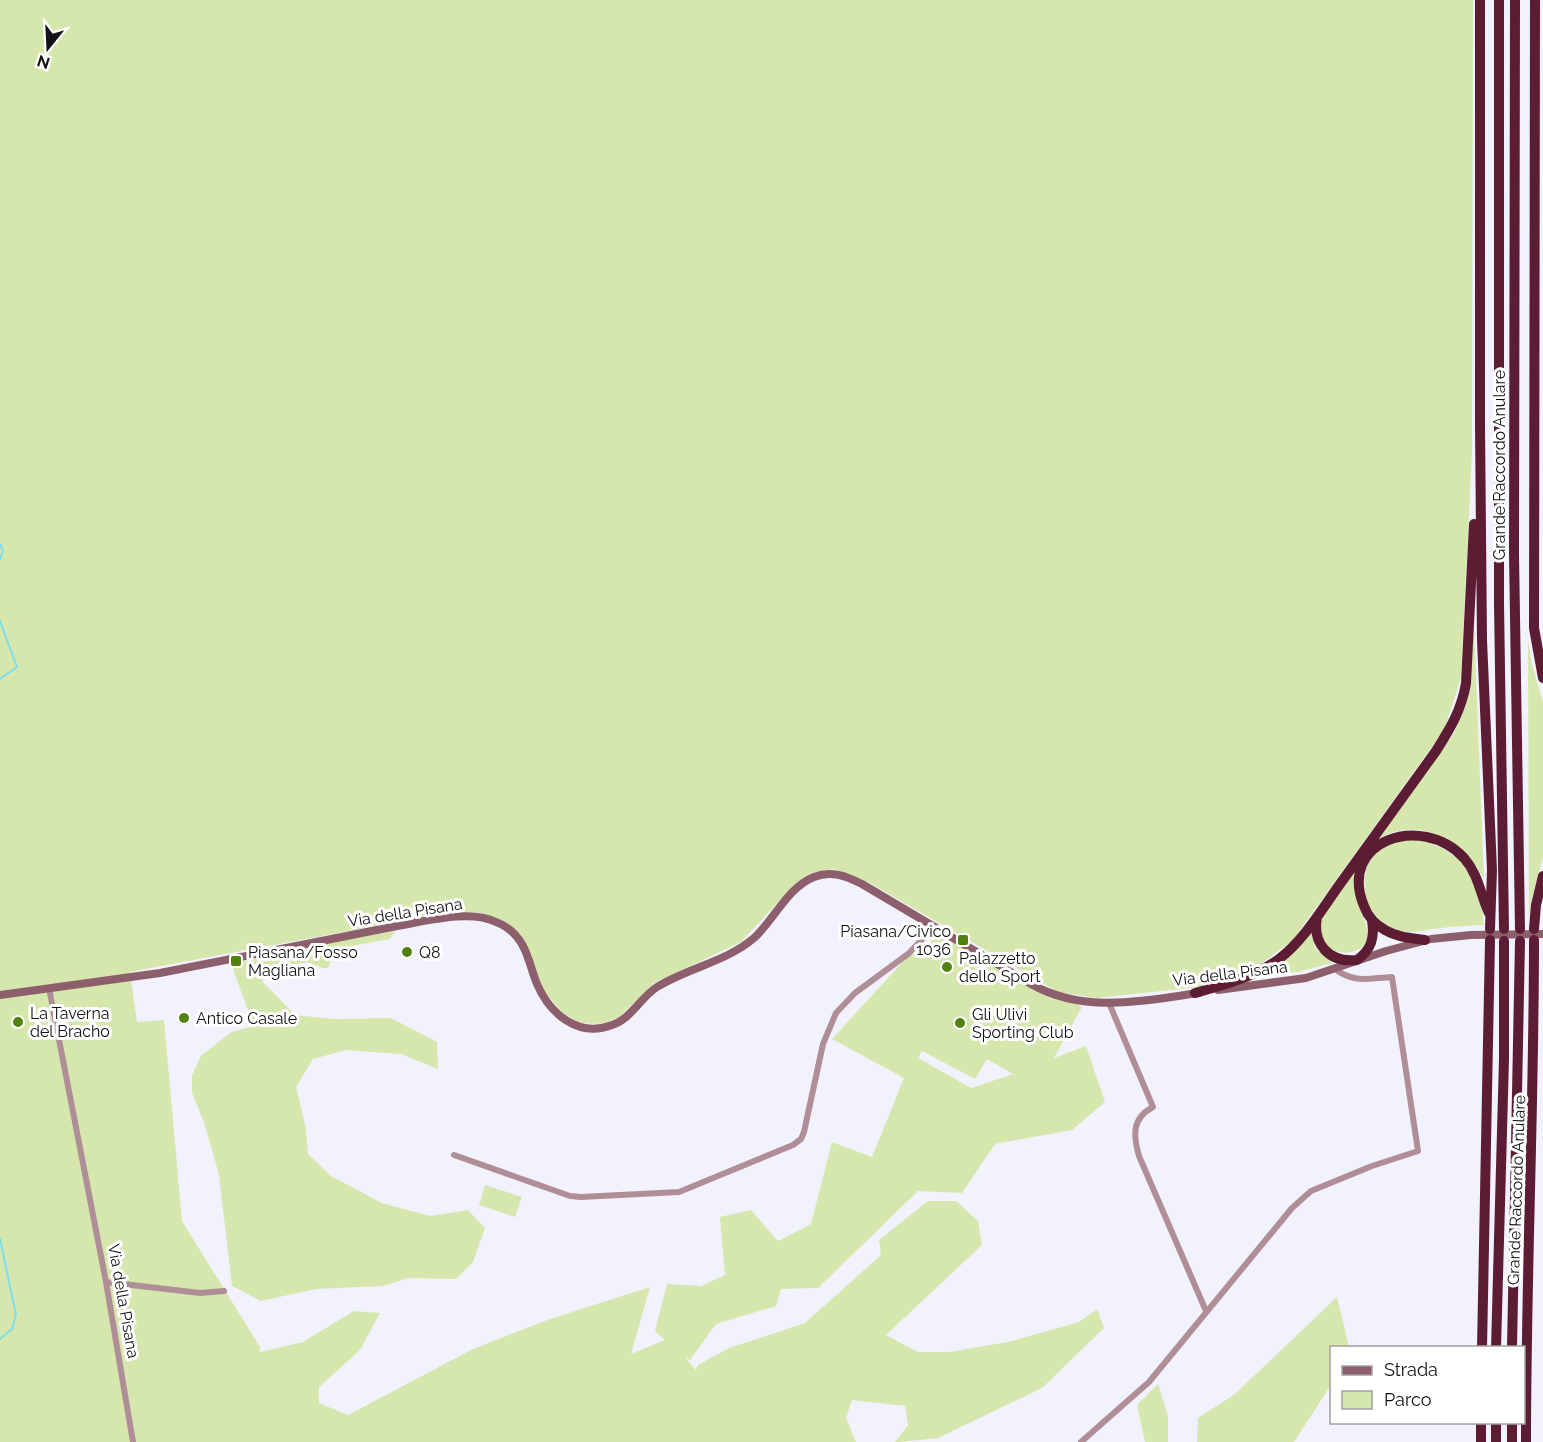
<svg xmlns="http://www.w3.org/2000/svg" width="1543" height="1442" viewBox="0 0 1543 1442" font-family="Raleway,sans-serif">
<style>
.green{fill:#d6e7ae;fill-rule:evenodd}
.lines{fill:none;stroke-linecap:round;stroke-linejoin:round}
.stream{stroke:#7cdeea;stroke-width:2}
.minor{stroke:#b08e97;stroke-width:6}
.secondary{stroke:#8d5e6b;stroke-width:8}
.motorway{stroke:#5c1d34;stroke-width:10}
.poi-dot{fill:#51810f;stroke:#fff;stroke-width:2}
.labels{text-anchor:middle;stroke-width:6;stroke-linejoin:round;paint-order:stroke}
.street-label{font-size:16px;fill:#111115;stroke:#fff}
.poi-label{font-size:16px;fill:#111115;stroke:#fff;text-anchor:start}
</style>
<rect width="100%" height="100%" fill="#f1f2fd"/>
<path class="green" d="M0,0H1473L1472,453L1461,678L1444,730L1292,941L1251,971L1199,987L1097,998L1058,992L868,882L833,869L815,872L798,881L741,942L654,983L619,1017L601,1024L581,1023L562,1013L545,992L521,937L504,921L482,913L428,916L130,972L137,1022L164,1020L182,1221L260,1347V1352L303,1342L354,1311L380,1313L360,1350L319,1387V1403L348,1415L473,1349L550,1319L650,1287L631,1354L665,1340L655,1331L667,1284L701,1286L725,1275L720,1217L751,1210L778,1241L811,1224L832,1142L872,1157L904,1078L832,1039L909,955L945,932L1082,1007L1054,1058L1086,1046L1105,1102L1072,1130L995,1144L962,1193L918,1191L818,1288L781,1289L776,1306L716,1324L690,1360L685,1357L696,1370L698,1365L729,1348L805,1323L881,1255L879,1240L928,1201H956L978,1221L982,1245L886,1335L918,1352H950L1008,1342L1079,1322L1097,1309L1104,1328L1042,1388L938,1438L900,1442H895L908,1425L905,1406L852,1400L846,1418L856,1442H0ZM922,1051L975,1079L987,1059L1013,1074L971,1088L918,1058Z
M1474,624L1484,879C1465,840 1415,813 1376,841L1454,733L1467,703Z
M1528,640L1532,664L1543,703V858L1532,897L1529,919Z
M1399,840H1422L1444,849L1463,863L1481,898L1484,925C1470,926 1456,926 1442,928C1428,929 1415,934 1401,931C1367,924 1353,880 1375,854C1381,848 1391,844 1399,840Z
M1359,864C1357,874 1354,882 1355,892C1357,910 1384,943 1352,952C1345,954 1336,952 1330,948C1320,941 1321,929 1320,918Z
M1311,930L1315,948L1332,963L1298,972L1259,977L1277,966Z
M396,931L390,939L335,949L328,968H322L308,962L273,968L262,981L295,1015L334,1019L391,1018L437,1042L438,1069L401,1054L346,1050L313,1059L296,1087L306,1128L308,1154L331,1176L382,1203L430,1216L468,1210L485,1228L473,1262L456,1279L408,1278L383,1286L316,1289L261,1301L232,1286L219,1175L204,1122L192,1093V1075L201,1056L231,1032L254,1026L233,970L237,963L339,940Z
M485,1185L522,1197L515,1217L479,1205Z
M1337,1297L1349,1347L1332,1348L1331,1385L1294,1442H1197L1198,1418L1235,1394Z
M1158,1384L1168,1416V1442H1145L1137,1405Z"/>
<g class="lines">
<path class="stream" d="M0,544L3,551L0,560
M0,621L17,667L0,679
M0,1239L16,1315L12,1329L0,1339"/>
<path class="minor" d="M49,988L106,1282L133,1442
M1109,1003L1153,1107C1132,1118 1133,1135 1139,1156L1206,1311
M454,1155L570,1196L581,1197L679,1192L793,1145L801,1139L804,1132L823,1044L836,1013L855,993L908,954L935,926
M106,1282L200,1293L224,1291
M1081,1442L1149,1382L1292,1208L1311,1191L1372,1166L1418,1151L1392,977C1369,978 1355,984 1335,969"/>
<path class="secondary" d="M1218,990L1306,978L1386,951L1431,939L1471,935L1543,934
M0,995L160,973L397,926C426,921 470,909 496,922C507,926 517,935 523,946C529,957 532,972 537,984C550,1014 578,1038 612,1025C631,1019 640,998 657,987C687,968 726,962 754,938C774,920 788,887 814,877C831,870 846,876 862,884L1031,984C1084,1014 1141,1001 1199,993"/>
<path class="motorway" d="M1480,0V425L1482,640L1492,870L1490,929
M1499,0V604L1504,929
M1515,0L1514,554L1520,929
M1535,0L1534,628L1543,678
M1317,917C1312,944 1329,963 1357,960C1371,950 1375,938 1372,921
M1534,929L1536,905L1543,876
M1425,940C1411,938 1397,937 1385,930C1374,924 1368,917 1364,906C1337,841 1421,812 1464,858C1479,875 1480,894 1489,913
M1195,993C1223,985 1255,977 1279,959C1304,940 1322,909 1340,884C1372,840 1404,795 1436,751C1450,729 1462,709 1466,683L1474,524
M1482,1348L1490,940
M1496,1348L1504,1059V941
M1512,1348L1520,941
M1481,1442V1422
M1496,1442V1422
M1512,1442V1422
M1526,1442C1526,1275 1534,1107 1534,940"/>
</g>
<g class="poi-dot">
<rect x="957" y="934" width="12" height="12" rx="3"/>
<circle cx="407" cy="952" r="6"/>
<rect x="230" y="955" width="12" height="12" rx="3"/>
<circle cx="947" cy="967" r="6"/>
<circle cx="184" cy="1018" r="6"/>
<circle cx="18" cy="1022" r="6"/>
<circle cx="960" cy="1023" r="6"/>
</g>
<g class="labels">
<g class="street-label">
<text transform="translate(1499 465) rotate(-90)" y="6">Grande Raccordo Anulare</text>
<text transform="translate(405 912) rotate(-9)" y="6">Via della Pisana</text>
<text transform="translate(1230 973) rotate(-7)" y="6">Via della Pisana</text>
<text transform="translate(1516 1190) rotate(-88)" y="6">Grande Raccordo Anulare</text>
<text transform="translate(124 1301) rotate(80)" y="6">Via della Pisana</text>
</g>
<g class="poi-label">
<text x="951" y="937" text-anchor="end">Piasana/Civico<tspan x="951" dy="18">1036</tspan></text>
<text x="248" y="958">Piasana/Fosso<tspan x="248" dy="18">Magliana</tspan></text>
<text x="419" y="958">Q8</text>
<text x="959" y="964">Palazzetto<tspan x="959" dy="18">dello Sport</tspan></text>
<text x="30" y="1019">La Taverna<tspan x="30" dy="18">del Bracho</tspan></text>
<text x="972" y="1020">Gli Ulivi<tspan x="972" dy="18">Sporting Club</tspan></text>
<text x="196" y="1024">Antico Casale</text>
</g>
</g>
<rect x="1330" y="1346" width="195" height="78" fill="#ffffff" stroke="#a0a0a1" stroke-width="1.5"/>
<rect x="1342" y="1366" width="30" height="9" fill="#8d5e6b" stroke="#a0a0a1" stroke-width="1.5"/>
<text x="1384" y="1376" font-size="18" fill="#111115">Strada</text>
<rect x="1342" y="1391" width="30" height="18" fill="#d6e7ae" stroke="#a0a0a1" stroke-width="1.5"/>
<text x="1384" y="1406" font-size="18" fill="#111115">Parco</text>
<g transform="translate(48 48) rotate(198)" stroke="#ffffff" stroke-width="4.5" paint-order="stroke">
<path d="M0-4.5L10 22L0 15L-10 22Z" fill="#111115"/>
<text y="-9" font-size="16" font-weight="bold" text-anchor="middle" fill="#111115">N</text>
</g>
</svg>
